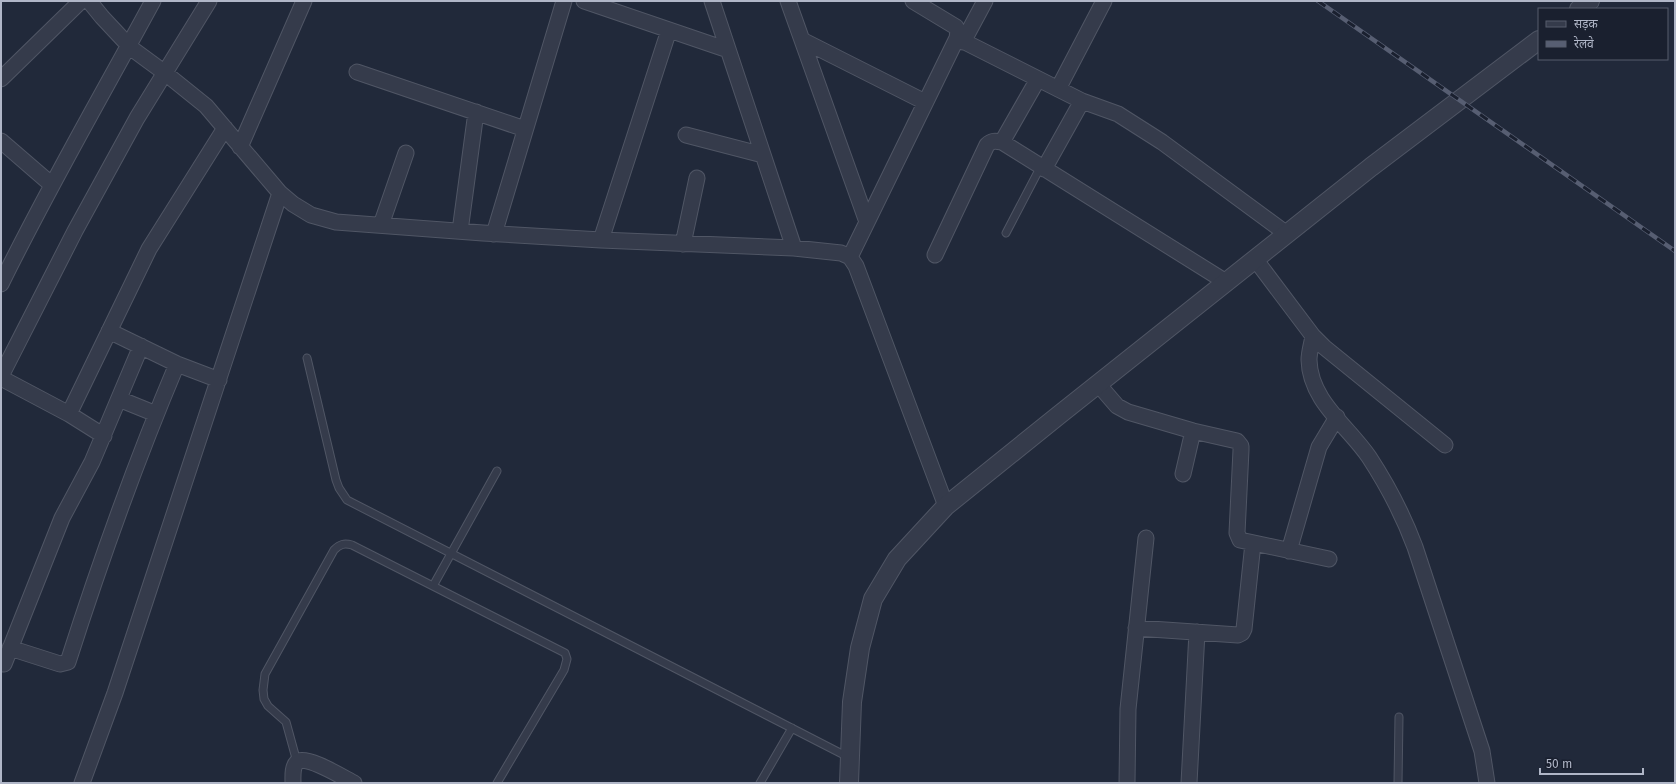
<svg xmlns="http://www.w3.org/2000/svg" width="1676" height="784" viewBox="0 0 1676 784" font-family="'Fira Sans','Noto Sans Devanagari',sans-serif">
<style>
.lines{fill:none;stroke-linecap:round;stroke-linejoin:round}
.service-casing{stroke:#505665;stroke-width:9}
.minor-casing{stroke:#505665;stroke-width:17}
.tertiary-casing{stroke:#505665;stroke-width:20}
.service{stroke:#353b4b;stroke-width:7}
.minor{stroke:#353b4b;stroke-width:15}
.tertiary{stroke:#353b4b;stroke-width:18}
.rail-casing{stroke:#575e72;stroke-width:4.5}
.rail{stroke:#1a202f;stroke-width:3;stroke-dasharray:9;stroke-linecap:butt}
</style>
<rect width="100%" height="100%" fill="#21293a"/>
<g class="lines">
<defs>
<path id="service" d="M1006,233L1041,166
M307,358L336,480L339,488L347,500L848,757
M433,586L497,471
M297,762L286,722L268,706L264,699L263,690L265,674L334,550C340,544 344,543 352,545L565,653L567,659L564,670L497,783
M760,783L792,728
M1398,783L1399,717"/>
<path id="minor" d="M89,1L102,17L131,48L165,73L206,106L280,193L293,204L311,215L336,222L483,233L601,240L794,248L841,253L850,257L856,266L946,506
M584,1L728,50
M712,1L794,248
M788,1L867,222
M957,38L1082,101L1118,114L1162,142L1287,234
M802,40L925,102
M963,42L985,1
M357,72L525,129
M1,79L81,1
M1058,89L1104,1
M686,135L763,155
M1,141L52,185
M1002,142L1038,79
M240,147L304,1
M1044,169L1082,101
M381,225L406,153
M460,231L476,112
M494,234L564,1
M601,240L669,30
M683,244L697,178
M935,255L987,145C992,140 996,141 1002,142L1226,282
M850,257L957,38L958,31L956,27L913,1
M1255,259L1313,336L1324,347L1445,445
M1,284C48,188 102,95 153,1
M109,331L177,364L219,380
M1313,336C1312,343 1309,352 1309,360C1310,401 1348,426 1369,457C1388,486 1403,515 1415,547L1482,751L1487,783
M1,376L75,231L137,118L209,1
M1,378L69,414L104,436
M1098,384L1117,406L1128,412L1193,431L1237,441L1241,446V450L1237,533L1240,540L1329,559
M119,399L156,414
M69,414L149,249L225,128
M1183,474L1193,431
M1289,551L1319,447L1337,417
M1136,628L1238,635L1242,633L1244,629L1253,543
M10,648L60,664L68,662C100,562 136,461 177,364
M4,664L62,518L92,462L141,346
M82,783L115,693L280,193
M293,783C293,777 292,767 297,762C305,754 344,778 354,783
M1127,783L1128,709L1146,538
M1189,783L1197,632"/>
<path id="tertiary" d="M1579,9L1590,1
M849,783L852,702L860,648L873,599L897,559L946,506L1059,415L1371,167L1539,40"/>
</defs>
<use href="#service" class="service-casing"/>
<use href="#minor" class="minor-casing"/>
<use href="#tertiary" class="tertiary-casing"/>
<use href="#service" class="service"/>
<use href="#minor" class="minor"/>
<use href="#tertiary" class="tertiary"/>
<defs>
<path id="rail" d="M1318,1L1675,251"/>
</defs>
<use href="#rail" class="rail-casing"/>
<use href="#rail" class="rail"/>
</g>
<rect width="1676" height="784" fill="none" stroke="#b0b6c7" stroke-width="4"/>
<rect x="1538" y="8" width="130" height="52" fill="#1a202f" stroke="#565c6c"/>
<rect x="1546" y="21" width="20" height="6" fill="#353b4b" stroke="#565c6c"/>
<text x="1574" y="28" font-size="12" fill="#b0b6c7">सड़क</text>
<rect x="1546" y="41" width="20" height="6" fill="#575e72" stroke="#565c6c"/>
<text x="1574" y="48" font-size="12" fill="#b0b6c7">रेलवे</text>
<path d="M1540 768v6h103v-6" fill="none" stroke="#b0b6c7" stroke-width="2"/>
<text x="1546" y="768" font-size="12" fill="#b0b6c7" stroke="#1a202f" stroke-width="3" paint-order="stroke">50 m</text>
</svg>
